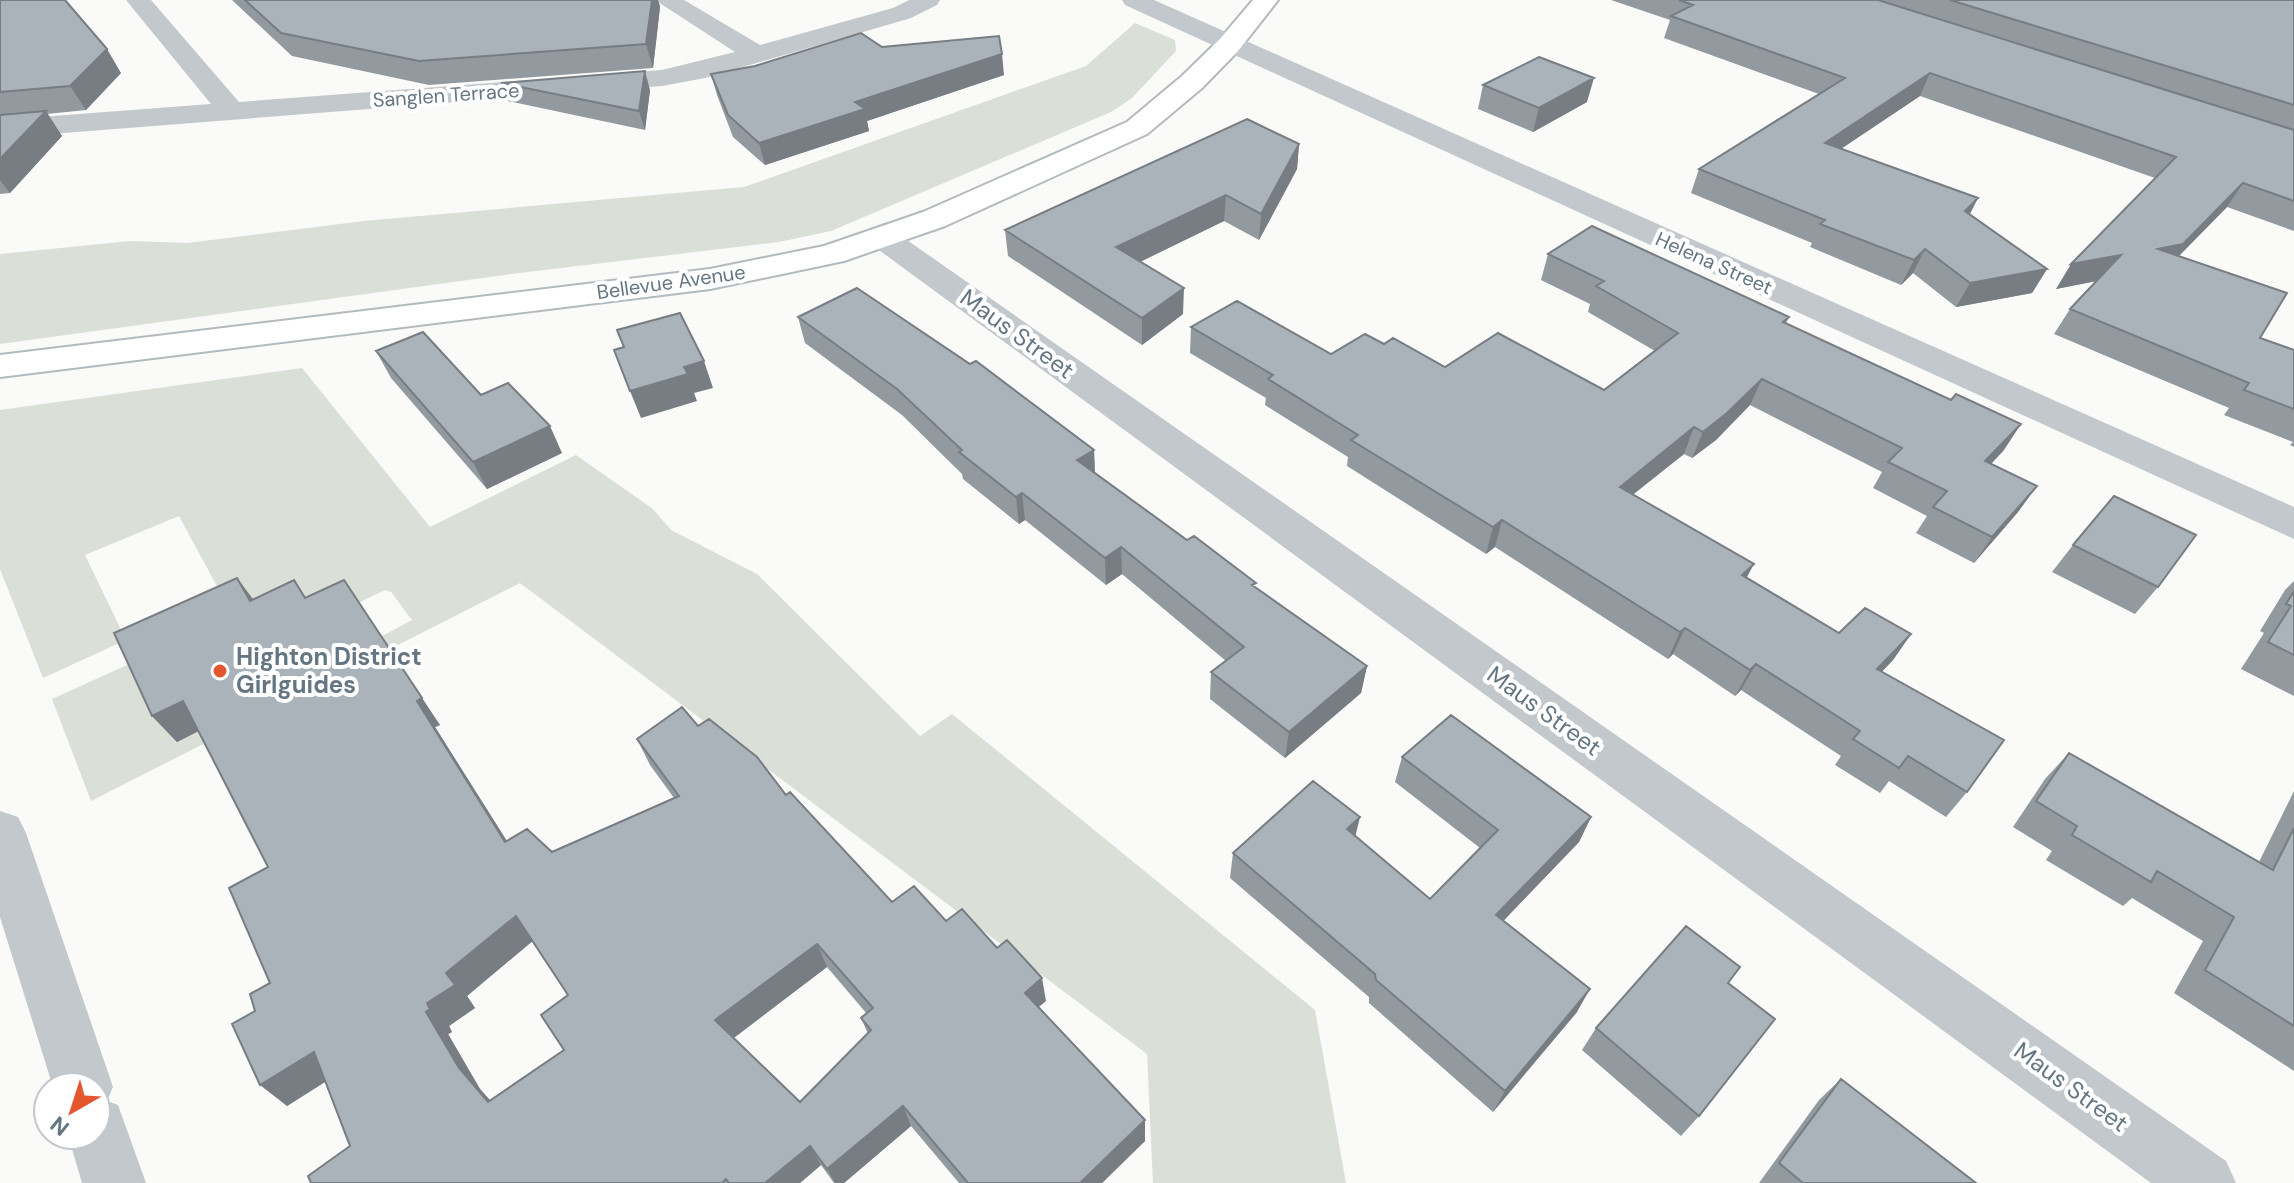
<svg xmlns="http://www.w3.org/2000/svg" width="2294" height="1183" viewBox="0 0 2294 1183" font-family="'DM Sans',sans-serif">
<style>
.green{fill:#dadfd7}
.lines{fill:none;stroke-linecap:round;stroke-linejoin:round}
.secondary-casing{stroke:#b3babf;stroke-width:4}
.street{fill:#c3c8cc;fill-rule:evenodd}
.secondary{fill:#fff;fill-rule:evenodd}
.wall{fill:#929a9f;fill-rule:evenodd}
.shaded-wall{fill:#777d82}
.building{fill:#aab3b9;stroke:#777d82;stroke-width:2;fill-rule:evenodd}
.poi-dot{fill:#e4572e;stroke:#fff;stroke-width:3}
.labels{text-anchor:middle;stroke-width:8;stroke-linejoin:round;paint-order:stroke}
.far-street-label{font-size:20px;fill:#657683;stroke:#fff}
.street-label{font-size:24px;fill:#657683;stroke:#fff}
.poi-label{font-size:24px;font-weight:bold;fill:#657683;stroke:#fff;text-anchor:start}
</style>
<rect width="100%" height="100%" fill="#fafaf8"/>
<path class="green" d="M1135,23L1175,40L1176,51L1132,98L1111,112L831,231L779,242L511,274L0,344V254L130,241L187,243L364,221L744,187L1086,66Z
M302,368L430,527L576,455L653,509L671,530L757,574L920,736L952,714L1315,1010L1346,1183H1153L1147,1054L520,583L91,801L52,699L138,660L360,648L412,620L391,592L385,590L335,614L204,604L218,588L179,516L85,555L126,640L43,678L0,569V410Z"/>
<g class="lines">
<defs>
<path id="secondary" d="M1253,0H1278L1238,51L1202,88L1147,134L945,226L844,261L710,289L0,377V355L710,269L824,246L923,212L1127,122L1182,76L1220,39Z"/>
</defs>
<use href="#secondary" class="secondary-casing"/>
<path class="street" d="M126,0H151L239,102L662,70L735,52L655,0H684L760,45L893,8L909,0H940L937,5L911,18L705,78L662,86L0,138V120L211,104Z
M1122,0H1154L2294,507V539L1125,5Z
M883,228L894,231L2226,1161L2236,1183H2151L872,245L867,238L872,231Z
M0,811L18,817L26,833L113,1087L107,1101L118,1105L146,1183H82L68,1135H96V1087H53L0,917Z"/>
<use href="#secondary" class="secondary"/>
</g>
<path class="wall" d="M0,0L121,73L86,110L47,114L62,136L10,193L0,194Z
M232,0H658L660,7L653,68L429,85L292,56Z
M1611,0H2294V231L2227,207L2179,256L2260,338L2294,350V447L2290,445L2293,442L2224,415L2229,408L2054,334L2070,309L2097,281L2056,289L2155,178L1920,96L1841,149L1970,214L2047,269L2032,293L1956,307L1913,273L1901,285L1810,247L1812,243L1691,193L1699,169L1819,94L1664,38L1670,20Z
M882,47L1004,75L867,121L869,131L765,165L733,137L717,95L711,74Z
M501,83L650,90L645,130L508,101Z
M1483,85L1587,102L1533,132L1478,109Z
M1299,144L1297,169L1259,240L1224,221L1140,262L1183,314L1142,345L1008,256L1005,230Z
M1548,254L1789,317L1786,323L2004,450L1991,464L2037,486L2018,512L1974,563L1916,533L1927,516L1873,488L1882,472L1750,405L1716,440L1692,458L1684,454L1633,494L1747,577L1839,633L1911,634L1893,660L1882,671L1967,792L1946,817L1889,781L1880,793L1835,765L1841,756L1741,690L1735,696L1673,654L1668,659L1495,547L1486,554L1347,466L1348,457L1265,405L1266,398L1190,353L1191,327L1331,354L1384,344L1445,367L1604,390L1655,351L1588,312L1590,304L1541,280Z
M798,317L1094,450L1095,474L1187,540L1367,666L1361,693L1285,758L1210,699L1211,672L1226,661L1122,574L1106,585L1025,520L1019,524L963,479L962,474L902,415L805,343Z
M376,351L481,395L562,453L487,489L391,378Z
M2073,545L2158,587L2135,614L2052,572Z
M237,578L253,599L294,580L306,598L440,725L435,727L507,841L552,852L674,798L650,765L637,739L698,726L786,795L892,902L946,921L1046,1001L1038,1007L1145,1141L1102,1183H959L911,1126L844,1183H834L821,1165L800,1183H311L350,1146L325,1082L287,1106L255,1011L270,983L268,867L198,731L177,742L152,716ZM532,941L568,995L564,1050L490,1100L480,1089L448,1034L452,1032L449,1026L475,1008L467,996ZM827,967L867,1014L861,1018L868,1034L800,1102L734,1038Z
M2294,581V696L2241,669L2264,633L2260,631L2285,590Z
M2069,753L2259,862L2294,791V1071L2174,993L2203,941L2132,898L2123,906L2046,860L2052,851L2013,827L2045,779Z
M1402,757L1591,817L1579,842L1503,921L1577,1012L1493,1112L1369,1003V997L1230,878L1233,853L1430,899L1480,848L1395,782Z
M1728,983L1699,1116L1681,1136L1582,1050L1596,1028Z
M1841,1079L1976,1183H1759L1819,1100Z"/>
<path class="shaded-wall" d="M652,0H658L660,7L653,68L646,44Z
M107,49L121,73L86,110L70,86Z
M1002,54L1004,75L867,121L869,131L765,165L759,143L855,102Z
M645,71L650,90L645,130L639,111Z
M1930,73L1920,96L1815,166L1825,143Z
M1594,78L1587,102L1533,132L1539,108Z
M46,111L62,136L10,193L0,180V159Z
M1299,144L1297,169L1259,240L1261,214Z
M2243,183L2227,207L2167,268L2158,249Z
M1226,195L1224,221L1117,273L1116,247Z
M1978,198L1966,222L1965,211Z
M1925,249L1913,273L1901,285L1914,260Z
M2121,255L2106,279L2056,289L2071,264Z
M2047,269L2032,293L1956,307L1970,283Z
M1184,288L1183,314L1142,345V318Z
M704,361L713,388L694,393L697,401L641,418L630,391L684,367Z
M1762,379L1750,405L1716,440L1692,458L1703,432Z
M2021,424L2004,450L1968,488L1985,461Z
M550,426L562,453L487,489L473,462Z
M1694,427L1684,454L1610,513L1620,487Z
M1094,450L1095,477L1077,460Z
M2037,486L2018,512L1974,563L1992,537Z
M1022,493L1025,520L1019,524L1016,497Z
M1502,520L1495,547L1486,554L1493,527Z
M1121,547L1122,574L1106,585L1105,558Z
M1754,564L1740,590L1742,575Z
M237,578L257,605L250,601Z
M344,580L440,725L435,727L523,867L505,842L417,701Z
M1685,628L1673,654L1668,659L1680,632Z
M1911,634L1893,660L1860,695L1877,669Z
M1756,664L1741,690L1735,696L1750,670Z
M1367,666L1361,693L1285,758L1289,732Z
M183,701L207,727L177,742L152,716Z
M1360,817L1354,842L1347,829Z
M1591,817L1579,842L1486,939L1496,915Z
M516,916L534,940L467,996L475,1008L449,1026L452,1032L448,1034L480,1089L509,1122L488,1102L459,1068L426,1012L427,1003L446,973Z
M817,944L827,967L728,1042L715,1020Z
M1042,978L1046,1001L1028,1016L1025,993Z
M1590,989L1577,1012L1493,1112L1505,1091Z
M314,1052L339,1073L287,1106L260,1085Z
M903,1106L911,1126L844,1183H835L827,1169Z
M1145,1120V1141L1102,1183H1080Z
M810,1146L821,1165L800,1183H765Z"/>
<path class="building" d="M0,0H65L107,49L70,86L0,92Z
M245,0H652L646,44L419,61L281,33Z
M1679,0H1878L2294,130V201L2243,183L2183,244L2158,249L2287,293L2260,338L2294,350V409L2244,390L2249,383L2070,309L2121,255L2071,264L2176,157L1930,73L1825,143L1978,198L1965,211L2047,269L1970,283L1925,249L1914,260L1820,224L1825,220L1699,169L1845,78L1671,16L1693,5Z
M1950,0H2294V105Z
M861,33L882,47L999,36L1002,54L855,102L865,109L759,143L728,115L711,74L755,66Z
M1539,57L1594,78L1539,108L1483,85Z
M645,71L639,111L501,83Z
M46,111L0,159V115Z
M1247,119L1299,144L1261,214L1226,195L1116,247L1184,288L1142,318L1005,230Z
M1592,226L1789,317L1783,322L1951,400L1956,394L2021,424L1985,461L2037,486L1992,537L1933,507L1947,491L1888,462L1902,448L1762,379L1727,413L1703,432L1694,427L1620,487L1754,564L1742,575L1839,633L1865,608L1911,634L1877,669L2004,740L1967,792L1908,756L1899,768L1853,739L1860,731L1756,664L1750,670L1685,628L1680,632L1502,520L1493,527L1351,440L1358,435L1268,379L1273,375L1191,327L1237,301L1331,354L1365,334L1384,344L1393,338L1445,367L1498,333L1604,390L1678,333L1596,286L1604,281L1548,254Z
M857,288L970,364L976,361L1094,450L1077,460L1187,540L1194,536L1256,583L1252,585L1367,666L1289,732L1211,672L1244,647L1121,547L1105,558L1022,493L1016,497L959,452L962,450L897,389L798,317Z
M680,313L704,361L684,367L688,374L630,391L614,350L624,347L617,330Z
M423,332L481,395L508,383L550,426L473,462L376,351Z
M2114,496L2196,535L2158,587L2073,545Z
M237,578L250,601L294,580L305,598L344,580L422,698L417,701L505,842L527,829L552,852L679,796L637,739L682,707L698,726L709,719L757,757L786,795L790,792L892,902L914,886L946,921L962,909L997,948L1007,940L1042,978L1025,993L1145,1120L1080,1183H968L903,1106L827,1169L810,1146L765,1183H729L726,1179L722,1183H311L308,1176L350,1146L314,1052L260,1085L232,1024L255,1011L250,994L270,983L229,888L268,867L183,701L152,716L114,633ZM516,916L568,995L541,1015L564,1050L488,1102L459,1068L426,1012L430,1009L427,1003L455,985L446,973ZM817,944L873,1008L861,1018L871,1030L800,1102L715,1020Z
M2294,591V655L2268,642L2291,606L2286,604Z
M1451,715L1591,817L1496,915L1590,989L1505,1091L1376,980L1375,974L1233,853L1313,781L1360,817L1347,829L1430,899L1498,830L1402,757Z
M2069,753L2273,870L2294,828V1026L2205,970L2234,917L2157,871L2151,882L2072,835L2077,826L2036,801Z
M1686,926L1740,967L1728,983L1775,1019L1699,1116L1596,1028Z
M1841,1079L1976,1183H1803L1779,1163Z"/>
<circle class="poi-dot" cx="220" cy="671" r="8"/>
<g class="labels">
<g class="far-street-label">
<text transform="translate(446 95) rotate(-4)" y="7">Sanglen Terrace</text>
<text transform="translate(1714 263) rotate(24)" y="7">Helena Street</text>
<text transform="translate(671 282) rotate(-8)" y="7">Bellevue Avenue</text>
</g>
<g class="street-label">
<text transform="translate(1017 334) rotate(36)" y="8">Maus Street</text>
<text transform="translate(1544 711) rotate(36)" y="8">Maus Street</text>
<text transform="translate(2071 1087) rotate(36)" y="8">Maus Street</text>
</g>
<g class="poi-label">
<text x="236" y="665">Highton District<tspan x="236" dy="28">Girlguides</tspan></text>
</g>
</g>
<g transform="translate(72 1111) rotate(219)"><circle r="38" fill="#ffffff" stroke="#c1c8cd" stroke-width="2"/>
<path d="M0-6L14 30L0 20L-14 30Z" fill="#e4572e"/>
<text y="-12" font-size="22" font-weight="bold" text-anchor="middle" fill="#657683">N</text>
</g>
</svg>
